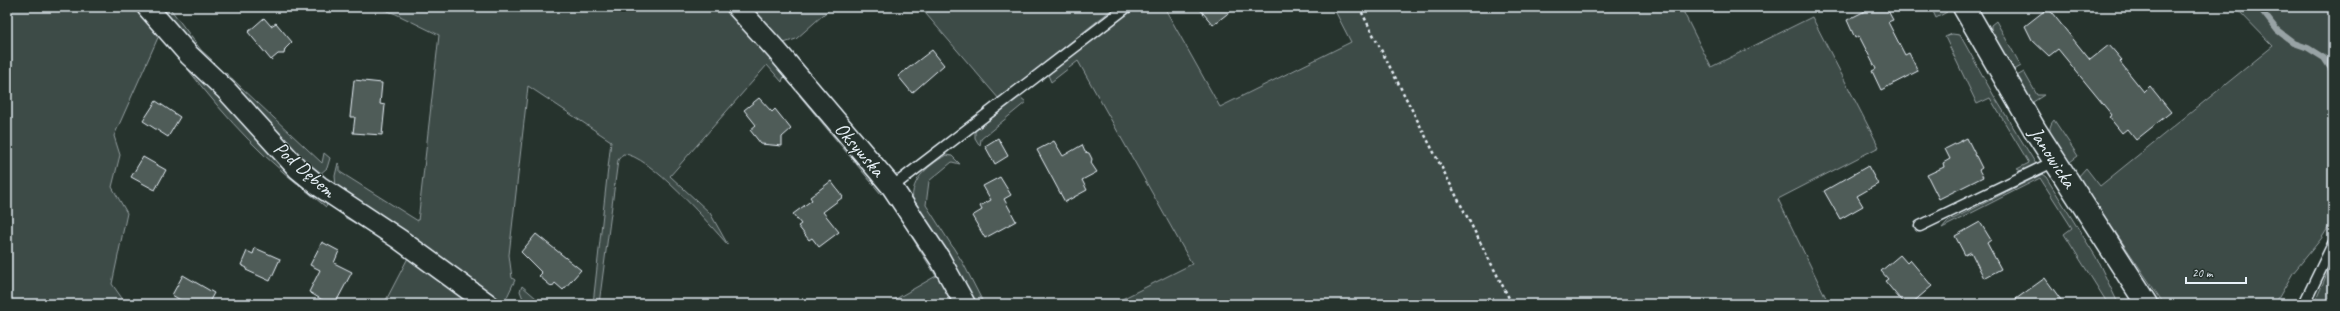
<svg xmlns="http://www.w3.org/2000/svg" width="2340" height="311" viewBox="0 0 2340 311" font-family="Caveat,sans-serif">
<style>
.green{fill:#3e4b47;stroke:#939ea0}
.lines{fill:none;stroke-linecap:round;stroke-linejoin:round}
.stream{stroke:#98a3a5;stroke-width:6}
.building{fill:#505c59;stroke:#e8f1f8}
.service-casing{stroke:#e8f1f8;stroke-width:13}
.minor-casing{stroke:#e8f1f8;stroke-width:23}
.tertiary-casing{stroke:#e8f1f8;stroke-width:25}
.path{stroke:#e8f1f8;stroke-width:2.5;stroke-dasharray:3 3;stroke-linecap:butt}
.service{stroke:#26332d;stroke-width:10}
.minor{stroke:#26332d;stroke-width:20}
.tertiary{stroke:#26332d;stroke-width:22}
.labels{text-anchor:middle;stroke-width:3;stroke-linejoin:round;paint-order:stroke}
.street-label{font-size:20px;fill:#e8f1f8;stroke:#26332d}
</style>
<rect width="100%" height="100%" fill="#26332d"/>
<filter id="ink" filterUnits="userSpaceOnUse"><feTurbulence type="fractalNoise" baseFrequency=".025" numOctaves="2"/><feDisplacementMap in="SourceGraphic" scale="8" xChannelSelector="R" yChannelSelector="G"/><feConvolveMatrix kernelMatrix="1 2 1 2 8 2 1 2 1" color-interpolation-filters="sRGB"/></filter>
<g filter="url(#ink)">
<path class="green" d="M7,7H141L329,200L326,207C312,195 297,184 283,172C236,132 197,82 160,33L114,136L120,155L112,187L127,213L112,284L126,304H7V213L10,178L7,172Z
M154,7H169L201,50L212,60L205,59Z
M376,7H731L786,70L782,82L767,65L670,176L710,213L728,245C710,225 648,153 623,154L618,160L599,304H593L611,141L528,86L509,255L512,278L515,280L506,299L501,303L474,287L336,187L335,176L338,163L340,166V172L418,221L439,35L396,14Z
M743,7H832L796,39L781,44Z
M920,7H1115L999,99Z
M1135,7H1164L1220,107L1351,42L1333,7H1681L1711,67L1812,17L1879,147L1778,199L1829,304H1112L1192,264L1078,61L1051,82L1048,75Z
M1931,7H1945L1947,12L1936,18Z
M2235,7H2333V220L2321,239L2293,273L2275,304H2164L2078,177L2086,168L2100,186L2273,46Z
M1996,21L2021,66L2011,72L1991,33V25Z
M1952,34L1960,35L1994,96L2036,164L2021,171L2017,169L2029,163L1990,98L1977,104L1945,37Z
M2024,72L2037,95H2044L2030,104L2015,77Z
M226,73L322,163L324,153L330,158L327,168L319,175L312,173L224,78Z
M807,93L886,189L881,194L799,95Z
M1020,97L1026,102L981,139L980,146L975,138V131Z
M2054,120L2078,156L2070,162H2066C2059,150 2042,133 2054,120Z
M946,155L952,156L960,164L952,162L929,181L926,205L963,263L984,304H970L914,207C907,181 927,167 946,155Z
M2042,174L2046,177L2096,257L2117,301L2108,304L2064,234L2072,228L2040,178L1942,228L1947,222Z
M898,206L959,304H887L936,276L893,207Z
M346,213C365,212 457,288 477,304H384L410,254L344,217Z
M2333,260V304H2314Z
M522,286L543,304H525L520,291Z"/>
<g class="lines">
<path class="stream" d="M2259,7L2277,30L2294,43L2308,48L2324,58L2333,72"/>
</g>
<path class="building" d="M1198,7H1236L1213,25Z
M1873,7H1886L1893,20L1888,22L1905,55L1909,53L1918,71L1881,90L1872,71L1876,69L1859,36L1855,38L1847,20Z
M2048,8L2090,60L2109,45L2122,60L2120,62L2144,92L2150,86L2171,112L2136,140L2127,129L2122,133L2109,117L2112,115L2058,49L2049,56L2032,40L2025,26Z
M264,18L271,26L276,23L292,42L285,49L284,54H278L271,60L248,32Z
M932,50L944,65L912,93L898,76Z
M354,80L382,83L380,104L385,105L382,135L353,133L355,117H350Z
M759,98L772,112L775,109L791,129L782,137V146L761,144L750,130L756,125L744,110Z
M156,101L180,117L168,137L143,121Z
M998,138L1008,156L995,164L985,146Z
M1967,138L1982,168L1979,170L1983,177L1939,199L1927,175L1944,167L1943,163L1950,159L1945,149Z
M1054,141L1063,156L1082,145L1085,152L1089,153L1092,159L1091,163L1097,172L1082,180L1087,190L1065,202L1037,150Z
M143,157L166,170L155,190L131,177Z
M1868,166L1878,184L1857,196L1863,206L1840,219L1824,191Z
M1000,177L1011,195L1004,199L1016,221L985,238L972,216L982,210L980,206L991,200L983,186Z
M831,181L843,197L823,212L839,232L819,247L812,238L809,240L798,226L801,224L793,214L812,200L810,197Z
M1980,222L1991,240L1987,243L2001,269L1984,278L1971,252L1965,255L1955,236Z
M536,234L581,270L563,290L555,283L552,287L539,276L542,273L521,252Z
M322,242L339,251L334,263L352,272L335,304H329L309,292L320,270L310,265Z
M255,248L280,259L270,281L246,270L247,268L241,265L247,251L253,254Z
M1900,255L1907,263L1910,260L1932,286L1911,304H1904L1885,281L1888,279L1881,271Z
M183,275L214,293L208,304H187L172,295Z
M2045,278L2064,304H2009Z"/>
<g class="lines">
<defs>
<path id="service" d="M892,187L1127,7
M1920,226L2055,161
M2304,304L2333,244"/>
<path id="minor" d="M147,7L189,55L226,90L298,169L319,186L399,239L488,304
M737,7L777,51L892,187L940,259L965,304"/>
<path id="tertiary" d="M1964,7L2035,130L2147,304"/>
</defs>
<use href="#service" class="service-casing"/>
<use href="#minor" class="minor-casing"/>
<use href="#tertiary" class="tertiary-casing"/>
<path class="path" d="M1359,7L1512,304"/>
<use href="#service" class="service"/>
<use href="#minor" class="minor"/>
<use href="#tertiary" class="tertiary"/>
</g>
</g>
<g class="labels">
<g class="street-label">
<text transform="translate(860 149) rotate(49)" y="7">Oksywska</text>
<text transform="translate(2053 157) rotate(57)" y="7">Janowicka</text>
<text transform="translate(305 169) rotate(41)" y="7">Pod Dębem</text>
</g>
</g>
<rect width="2340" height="311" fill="none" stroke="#26332d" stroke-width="24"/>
<rect x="12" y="12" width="2316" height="287" fill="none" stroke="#e8f1f8" stroke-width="1.5" filter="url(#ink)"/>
<path d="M2186 277v6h60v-6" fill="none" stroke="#e8f1f8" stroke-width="2"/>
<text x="2192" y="277" font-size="12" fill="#e8f1f8" stroke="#26332d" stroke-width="3" paint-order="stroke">20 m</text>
</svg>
